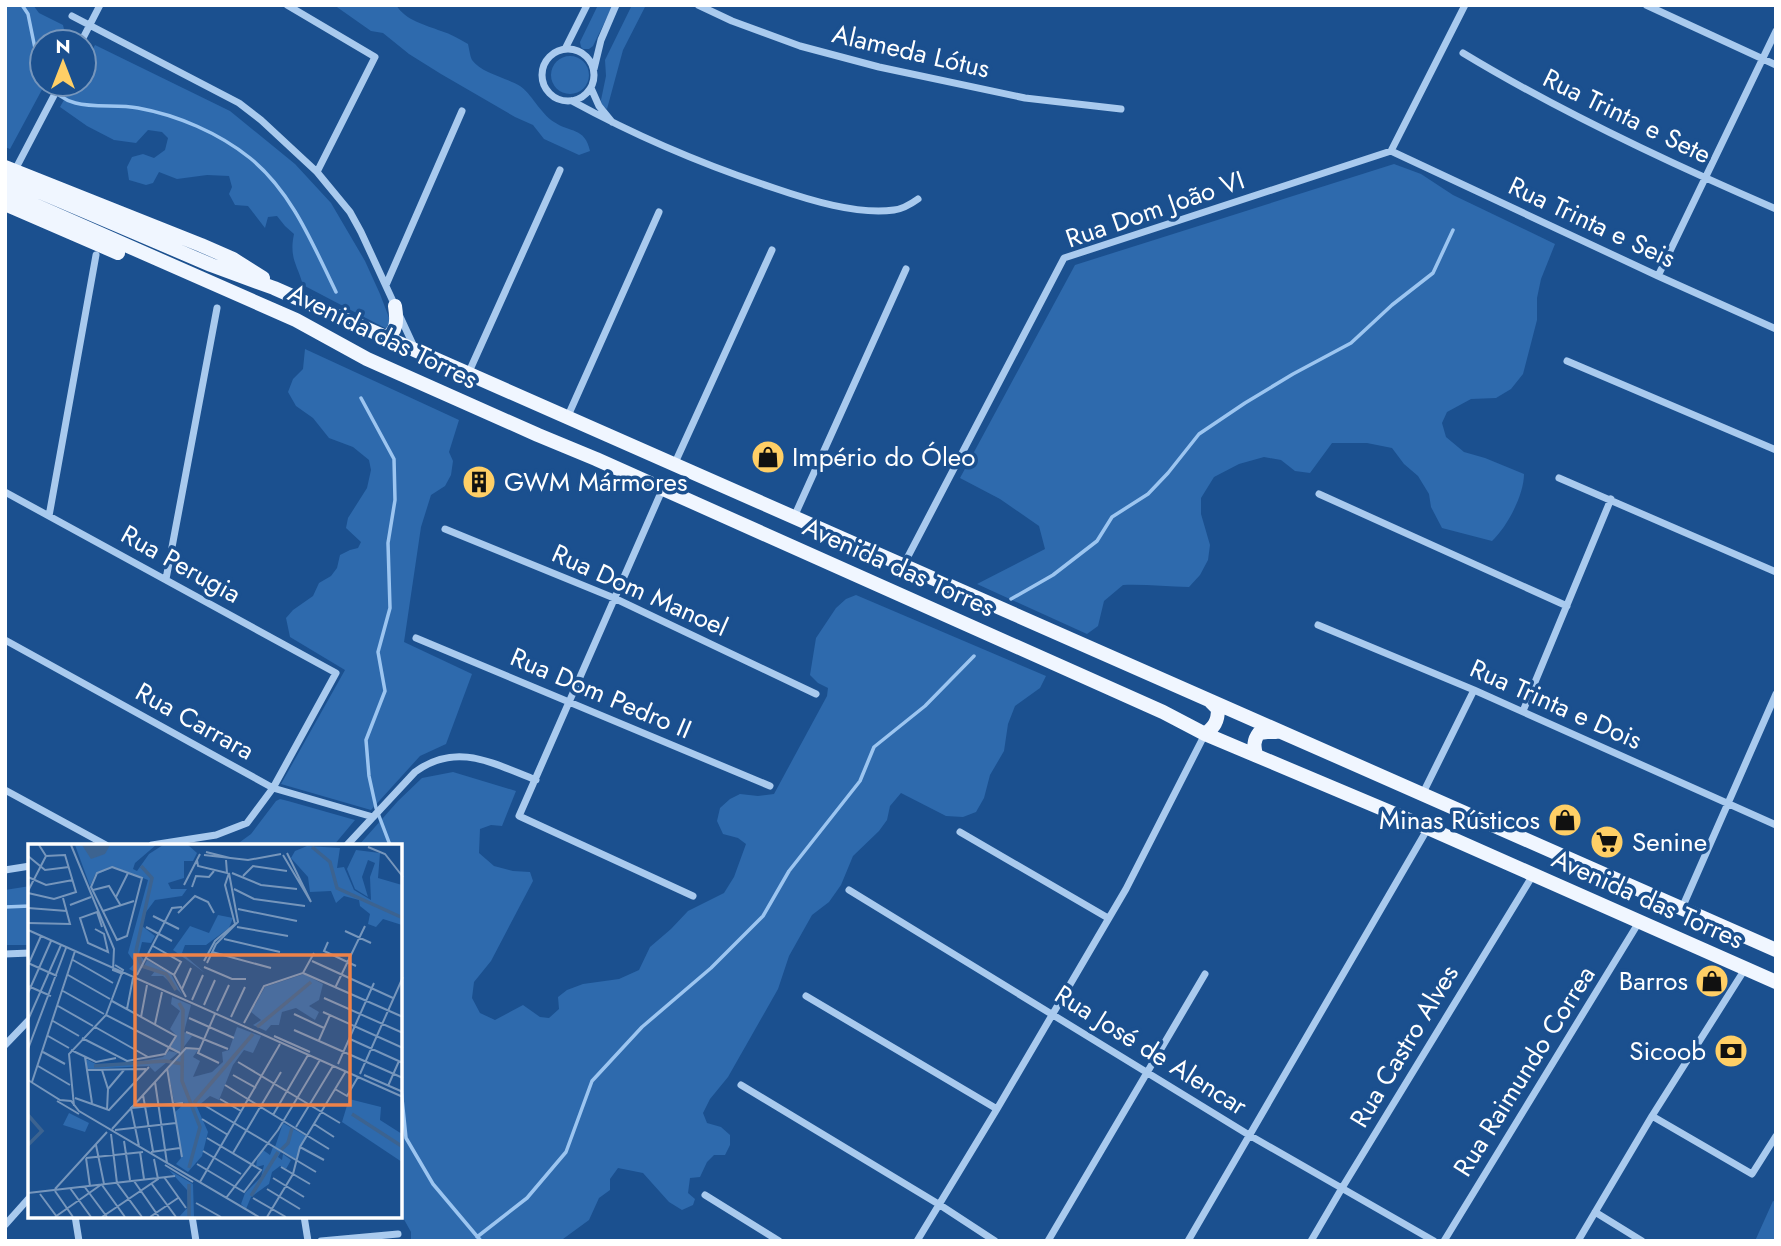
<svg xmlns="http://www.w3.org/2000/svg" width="1781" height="1246" viewBox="0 0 1781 1246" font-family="Jost,sans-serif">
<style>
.green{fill:#2e6aad}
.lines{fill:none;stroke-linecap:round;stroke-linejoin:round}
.stream{stroke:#9cc5f0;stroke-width:3.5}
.street{stroke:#a9caee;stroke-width:7}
.primary{stroke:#f0f6ff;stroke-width:14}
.labels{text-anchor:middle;stroke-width:7;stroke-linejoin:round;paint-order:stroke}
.street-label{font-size:26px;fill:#fff;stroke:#1b508f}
.poi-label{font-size:26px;fill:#fff;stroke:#1b508f;text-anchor:start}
.inset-river{fill:none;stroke:#3c6390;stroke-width:3.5}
.inset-road{fill:none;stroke:#7696bc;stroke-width:2}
.view{fill:#ee8249;fill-opacity:0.15;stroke:#ee8249;stroke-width:3.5}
.inset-edge{fill:none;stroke:#fff;stroke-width:3.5}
</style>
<rect width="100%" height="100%" fill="#1b508f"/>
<path class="green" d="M5,5H33L39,13L63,25L67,42H42V84H45L10,149L5,147Z
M334,5H396C406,21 426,25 441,31C451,34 459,39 468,44C469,48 470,56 472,60C481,73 507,78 520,86C531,93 540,113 554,122C570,133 585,127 590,151L579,155L544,139L533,125L515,117L441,74L409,54L383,33L371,31Z
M598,5H613L593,46L589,49H583L581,47L580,42Z
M632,5H646L623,50L607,109L602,105L601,100L606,76L605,60Z
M95,45L230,111L295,164L331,203L365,261L380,294L391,323L387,329L303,285C297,264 289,258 294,234L285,226L277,216L268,217L265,228L248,206L235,205L229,194L232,187L229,176L207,175L177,179L159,172L153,183L146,185L129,180L127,167L132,157L143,154L154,158L165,150L168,138L162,132L148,130L136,143L114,140L87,126L60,107L73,84H84V65Z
M551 75a19 19 0 1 1 38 0a19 19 0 1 1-38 0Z
M1394,164L1421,174L1453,195L1555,244L1541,279L1537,298V320L1523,374L1511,389L1496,398L1471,399L1447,412L1442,423L1446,437L1464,452L1485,458L1524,474C1524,495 1507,527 1492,541L1442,528L1431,507L1429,494L1418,476L1404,464L1392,448L1367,443H1332L1310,473L1295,471L1281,460L1264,457L1239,464L1214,477L1201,498V514L1210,545L1208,560L1200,575L1189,587C1167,587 1145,584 1123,585L1104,601L1098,626L1087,634L977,584L1045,549L1039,526L1000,499L960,478L1075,265Z
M305,349L459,420L449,452L453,461L451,475L445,486L431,495L421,527L404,642L472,674L446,744L420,756L371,810L281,784L345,670L290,637L286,618L293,610L313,596L319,583L331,576L337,568L340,555L350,550L358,548L361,542L346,528L348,518L367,488L371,470L369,460L353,447L329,438L313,418L296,406L288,392L293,379L303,369Z
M856,595L1046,676L1040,688L1015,706L1008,724L1004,751L990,775L984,798L976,812L963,817L946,816L901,793L890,806L887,820L879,831L853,856L841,885L829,902L812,915L789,956L778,989L728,1077L710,1099L703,1113L707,1123L721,1127L730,1135V1145L725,1155H714L707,1162L700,1177L690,1178L688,1193L695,1199L693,1205L682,1210L669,1202L643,1173L618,1168L610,1179V1190L599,1198L589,1220L563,1239L558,1241H411V1232L401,1214V845H359L398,801L422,778L453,772L516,791L502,826L491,825L480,829L479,853L494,866L513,871L530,872L533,881L491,961L474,982L472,998L480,1013L495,1020L523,1005L540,1017L549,1018L559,1009L558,997L567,990L583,984L619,979L639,970L650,947L671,929L688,911L724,893L734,877L746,844L738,838L723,834L717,821L720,808L730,799L740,794L758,796L774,794L827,696L828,688L818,683L810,675L816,638L836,608L846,599Z
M280,799L288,801L355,820L334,845H236L251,834L276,801Z
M30,886V945H5V890Z
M1773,1201L1776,1202V1241H1755Z"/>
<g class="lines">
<path class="stream" d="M22,5L28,14L39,68L42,73
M49,84C69,115 107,102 138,108C177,115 219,133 250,158C292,192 313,245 336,292
M361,398L394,459L395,500L388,543L390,608L378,652L385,691L366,740L369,776L376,808L390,845
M1011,599L1053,575L1097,541L1112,517L1148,494L1168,473L1199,434L1245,403L1293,374L1351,343L1392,305L1433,273L1453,230
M401,901V913
M5,907L30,906
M401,1089L406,1138L433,1184L481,1241
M477,1237L527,1198L566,1152L592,1081L642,1027L711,968L763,916L789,871L860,781L874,747L925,706L974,656"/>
<path class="street" d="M287,5L375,57L317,172
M698,5L732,21L800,46L879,67L1025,98L1121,109
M1646,5L1776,65
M72,16L239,103L261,120L317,172L350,212L361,232L415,349
M81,42L100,5
M542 75a26 26 0 1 1 52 0a26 26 0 1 1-52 0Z
M565,49L587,5
M1463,53C1562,113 1669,163 1776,209
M594,69L601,40L616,5
M591,88L599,106L612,122
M572,101C636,136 704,165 774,188C809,200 857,215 894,210C903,209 911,204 918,199
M1391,151L1658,276L1776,329
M15,170L60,84
M1658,276L1776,31
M386,285L462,111
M1567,361L1776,450
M468,374L560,170
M567,418L659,212
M674,465L772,250
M1559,478L1776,572
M663,488L519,816L693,896
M5,492L336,673L273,788L247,823L216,835L152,845
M1319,494L1567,606
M49,516L96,255
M794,517L906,269
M445,529L614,598L816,694
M903,566L1064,258L1391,151L1465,5
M166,579L217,308
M1318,625L1474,690L1776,825
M416,638L770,786
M5,640L273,788L373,817
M1523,711L1611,499
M5,790L106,845
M1422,795L1474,690
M960,832L1108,918
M347,845L415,772C457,741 494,764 536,780
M5,870L30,866
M849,890L1249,1135L1434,1241
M1682,908L1776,694
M5,954L30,953
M806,996L997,1109
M5,1045L30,1019
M741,1085L940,1205L995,1241
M1652,1116L1752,1174L1776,1136
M705,1195L779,1241
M1595,1212L1642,1241
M75,1216L79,1241
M192,1216L196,1241
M304,1216L308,1241
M5,1225L30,1197
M321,1241L398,1234
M917,1241L997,1109L1126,889L1205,734
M1048,1241L1205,974
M1188,1241L1428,828
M1311,1241L1342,1188L1533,875
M1444,1241L1639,922
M1578,1241L1652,1116L1745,969"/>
<path class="primary" d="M5,167L201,245L233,259L263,278
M5,177L211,265L274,288L1776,950
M5,192L296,320L367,359L538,435L596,459L1163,712L1205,734L1428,828L1776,982
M5,204L118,253
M384,338C398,333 397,319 395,306
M1205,734C1214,727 1218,722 1218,709L1211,702
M1256,755C1254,746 1253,741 1259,733L1267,732H1276"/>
</g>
<defs>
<symbol id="shop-disc" viewBox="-11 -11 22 22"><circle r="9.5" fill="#ffcf66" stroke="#1b508f"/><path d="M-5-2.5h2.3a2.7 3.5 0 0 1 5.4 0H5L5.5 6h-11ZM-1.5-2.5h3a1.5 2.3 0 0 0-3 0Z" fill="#111"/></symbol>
<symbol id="building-disc" viewBox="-11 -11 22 22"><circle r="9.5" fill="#ffcf66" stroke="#1b508f"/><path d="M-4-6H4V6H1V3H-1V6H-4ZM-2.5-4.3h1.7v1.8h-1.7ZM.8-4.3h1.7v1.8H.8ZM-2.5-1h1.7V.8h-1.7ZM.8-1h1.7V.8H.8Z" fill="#111"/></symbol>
<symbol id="supermarket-disc" viewBox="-11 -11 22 22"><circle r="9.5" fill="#ffcf66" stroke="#1b508f"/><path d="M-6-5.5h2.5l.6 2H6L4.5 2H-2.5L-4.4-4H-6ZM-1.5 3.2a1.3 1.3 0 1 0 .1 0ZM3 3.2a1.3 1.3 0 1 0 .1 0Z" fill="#111"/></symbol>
<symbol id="bank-disc" viewBox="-11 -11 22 22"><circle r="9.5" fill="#ffcf66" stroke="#1b508f"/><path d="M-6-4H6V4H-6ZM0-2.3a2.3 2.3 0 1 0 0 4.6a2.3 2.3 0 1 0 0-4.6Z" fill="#111"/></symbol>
</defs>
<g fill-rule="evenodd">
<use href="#shop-disc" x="749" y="438" width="38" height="38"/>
<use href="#building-disc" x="460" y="463" width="38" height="38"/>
<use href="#shop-disc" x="1546" y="801" width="38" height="38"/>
<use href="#supermarket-disc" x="1588" y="823" width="38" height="38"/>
<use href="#shop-disc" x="1693" y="962" width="38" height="38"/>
<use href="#bank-disc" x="1712" y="1032" width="38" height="38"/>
</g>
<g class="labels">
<g class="street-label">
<text transform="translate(911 51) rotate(13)" y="9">Alameda Lótus</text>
<text transform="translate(1627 116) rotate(26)" y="9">Rua Trinta e Sete</text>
<text transform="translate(1155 209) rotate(-19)" y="9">Rua Dom João VI</text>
<text transform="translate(1592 222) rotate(25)" y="9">Rua Trinta e Seis</text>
<text transform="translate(383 336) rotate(26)" y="9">Avenida das Torres</text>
<text transform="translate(181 564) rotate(29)" y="9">Rua Perugia</text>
<text transform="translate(899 567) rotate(24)" y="9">Avenida das Torres</text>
<text transform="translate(640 590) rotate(24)" y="9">Rua Dom Manoel</text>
<text transform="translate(601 693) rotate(23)" y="9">Rua Dom Pedro II</text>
<text transform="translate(1556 704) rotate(24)" y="9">Rua Trinta e Dois</text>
<text transform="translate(195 721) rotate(29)" y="9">Rua Carrara</text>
<text transform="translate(1648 899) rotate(24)" y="9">Avenida das Torres</text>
<text transform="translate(1404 1046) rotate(-59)" y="9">Rua Castro Alves</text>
<text transform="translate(1151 1050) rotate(32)" y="9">Rua José de Alencar</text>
<text transform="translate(1524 1071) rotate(-58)" y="9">Rua Raimundo Correa</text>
</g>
<g class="poi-label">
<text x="792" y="466">Império do Óleo</text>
<text x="504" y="491">GWM Mármores</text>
<text x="1540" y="829" text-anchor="end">Minas Rústicos</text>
<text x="1632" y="851">Senine</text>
<text x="1688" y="990" text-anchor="end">Barros</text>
<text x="1706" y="1060" text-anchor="end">Sicoob</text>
</g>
</g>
<g transform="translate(28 844)">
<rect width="374" height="374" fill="#1b508f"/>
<path d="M47,1H128L107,19L105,25L109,27L121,10L135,1H160L169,9L165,17H156V34L140,39L143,45H159L154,52L127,56L118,68L114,82L127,92L123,99L114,98L111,110L116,116L109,129L101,125L107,119L100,109L120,36L86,23L67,31L62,42ZM279,2L312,4L309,24L316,23L326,46L343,56L342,33L347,19L340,16L334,33L340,53L327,45L319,25L328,6L352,9L350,34L374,41V81L355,75L348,83L340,80L342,70L332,62L331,56L316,52L308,59L303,47L282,48L280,33L263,14L267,7ZM190,71L205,74L201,84L178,101H157L154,109L177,129L145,106L162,82L181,89ZM119,116L143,130L154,150L135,132H123L127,127L115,124ZM276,130L295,140L291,156L281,162L291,168L287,176L268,164L254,168L251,181H243L238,187L225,181L233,176L223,168L237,143ZM144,153L163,161L156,188L164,192L152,208L141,205L149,192L142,185L152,167L143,160ZM209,183L233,192L225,209L216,206L205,221L191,256L182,252L169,263L180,288L174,312L160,328L148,320L153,314L147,268L157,259L146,258L140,225L158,204L170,206L165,213L172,217L165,233L184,228L195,218L194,208L201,206ZM141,207L150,209L127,228L121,222L59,225L58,215L68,220L104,219L135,213ZM321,255L353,263L352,276L374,290V318L314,278ZM41,269L61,279L57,288L35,281ZM255,279L278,292L268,315L247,303ZM245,303L253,308L250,313L254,316L255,310L263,316L258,325L252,322L244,328L241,340L223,353L218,365L213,360L217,349L233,333L236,321L228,323L229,316L235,306L242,311ZM141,326L165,340L166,373H151L160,363L159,346Z" fill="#2e6aad"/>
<path d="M54,1H82L77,10L63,15Z" fill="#3c6390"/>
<path class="inset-river" d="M284,3L302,18L309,44L375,74M113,22L124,34L108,107L114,122L138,130L148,146M151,159L155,166L154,237L172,283L161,324M229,183L283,138M66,222L137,217L155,220M166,259L225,190M324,270L375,303M0,271L14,287L0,301M253,306L260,299L264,284M223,352L250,308M161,373V340"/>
<path class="inset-road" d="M43,1L86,105L85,126L95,130M340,3L357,10L375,33M178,8L202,14M176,11L220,16L253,10M255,11L283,58L259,9M0,12L17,26L41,23M169,16L170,22L199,29L198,16M84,23L114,34L99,92L89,96L63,43L69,29ZM204,29L233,41L269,45M215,32L225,22L259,27M0,33L18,41L45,36M156,41L172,10M164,43L168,32L181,33L186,27M206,45L226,55L277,62M65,46L81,42L93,62M0,47L18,12M0,49L26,55L48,48L37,11L18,12L11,1M88,53L100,29M42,61L63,53M0,64L39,67M210,65L269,77M75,67L106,57M150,69L167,52L180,58L186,69M125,72L151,85M0,79L42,80L35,54M118,83L144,97M209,83L260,92M67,85L76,90L80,108L60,99L52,74L69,68L74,83M0,86L375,253M317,87L343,99M196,95L252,108M300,98L296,107L328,122M125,102L153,118L146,131M184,108L243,124M118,114L146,131L158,153M45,116L85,139M176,117L187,97L207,80L197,41L201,29L210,78L188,100L179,119M284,117L365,154M0,119L29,132M1,119L13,92M176,123L204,135H218M275,129L375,173M40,131L82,155M109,131L144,64L154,63M0,142L23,152M307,144L337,82M154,145L163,124M35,147L76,170M0,149L23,97M296,154L375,189M164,156L175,131M176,161L187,136M30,162L65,182M99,165L105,134M189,167L201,141M295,168L375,204M187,170L170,209L191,219M266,170L296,184M78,171L152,209M113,173L119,141M203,173L217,143M161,174L206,194M0,176L33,101M25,177L51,192M216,179L236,142L275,129L286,109M127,180L134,148M67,183L120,213M266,186L375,234M158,188L200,205M20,192L41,204M246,192L282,208M54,194L99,217L137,210L148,192L84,157M322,195L375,219M291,196L302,171M0,205L38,104M43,206L68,218L88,214M15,208L37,220M57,213L64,259M210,218L312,279M310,220L346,139M10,222L42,241M139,224L154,313M59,226L118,225M74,226L80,245L79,266M332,230L375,133M205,231L228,244M336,231L375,248M0,236L32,256L43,257L51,267L231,373M4,238L47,107M127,238L139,319M197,241L301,305M360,242L371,217M80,245L96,226M307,245L319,252L330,233M115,251L125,307M47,254L81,266L121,223M192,255L213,267M29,257L51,270M176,261L288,328M46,262L41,210L78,171L95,126L87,121M245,271L280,211M174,275L200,291M286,280L306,293M268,283L305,222M84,285L158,204L172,205M87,286L148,279M83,290L89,339L114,373M96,297L102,336M68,301L76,340M111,302L103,264L155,259M272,303L296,316M175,307L213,330M112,308L116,335M123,308L152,304M205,309L253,228M58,314L115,308M58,314L62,342M169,320L216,348L233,326L179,294M137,321L165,338M253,323L282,340M136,333L158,364M245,334L276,353M106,337L131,373M172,338L252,200M123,339L148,373M74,341L97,373M56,342L79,373M42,344L63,373M27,345L79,288M239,345L272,365M27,347L45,373M0,349L147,332M12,350L29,373M198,354L250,286L292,216M225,354L258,373M168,359L193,373M27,373L74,340M74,373L130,335L126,315M122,373L150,354M239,373L265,330L272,303L318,227"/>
<path class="view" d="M107,111H322V261H107Z"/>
<rect width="374" height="374" class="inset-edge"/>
</g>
<rect width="1781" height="1246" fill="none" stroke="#ffffff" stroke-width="14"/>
<g transform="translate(63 63)"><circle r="33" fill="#1b508f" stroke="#7696bc" stroke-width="2"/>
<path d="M0-5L12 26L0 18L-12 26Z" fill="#ffcf66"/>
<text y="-10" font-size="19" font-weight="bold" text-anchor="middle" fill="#ffffff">N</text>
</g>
</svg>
